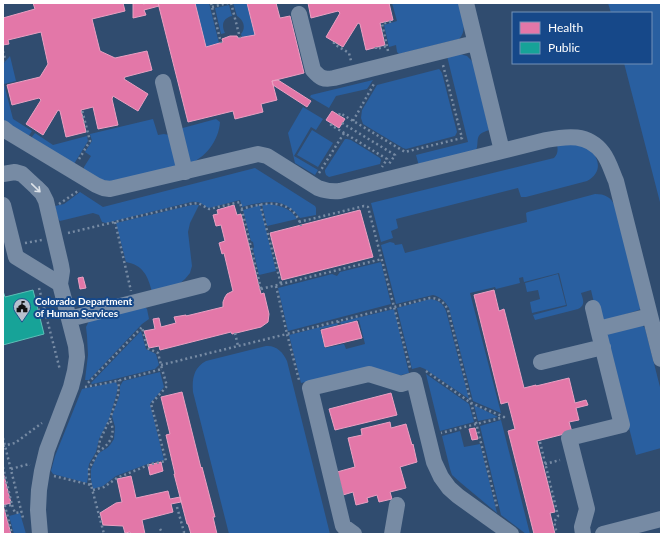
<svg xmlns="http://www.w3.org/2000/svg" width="664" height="537" viewBox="0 0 664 537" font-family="Lato,sans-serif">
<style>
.green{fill:#295fa0}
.health{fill:#e377a8;stroke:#eba0c2}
.public{fill:#17a398;stroke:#5dbfb7}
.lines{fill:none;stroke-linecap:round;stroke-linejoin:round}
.path{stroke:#778ba4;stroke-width:2.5;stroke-dasharray:2 3;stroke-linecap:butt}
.minor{stroke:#778ba4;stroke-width:16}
.oneway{stroke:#dde2e8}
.labels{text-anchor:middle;stroke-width:4;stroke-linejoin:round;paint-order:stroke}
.poi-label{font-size:10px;font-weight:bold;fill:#fff;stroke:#164889;text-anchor:start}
</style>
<rect width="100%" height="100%" fill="#304c6f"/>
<path class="green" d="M195,3H209L219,43L206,47Z
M233,3H247L255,35L242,38L241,34C246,28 244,20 237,16Z
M392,3H459C462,15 468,30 459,39L399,54L397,52L396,45L389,47L384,25L397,21Z
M608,3H661V206L624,63H651V13H611Z
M229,5L232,16C223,18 221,25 225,33L221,34L215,8Z
M460,54L467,56L473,62L489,130C473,135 480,140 476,151L419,166L416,155L468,142L447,56Z
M10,56L16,81L4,84L13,119L32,131L28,137L5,122L3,119V64Z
M439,69L440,70L442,73L457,132L455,136L406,149L403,148L363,124L361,118L362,110L377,85Z
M373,80L367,89L336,96L329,108L310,97L311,95Z
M303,107L323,119L316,130L311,127L294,156L318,170L315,175L295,163L288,133Z
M153,119L158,135L164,134L169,135L176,165L174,167L114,182L102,180L84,170V167L91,156L85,152L92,141L90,134Z
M216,119L220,122C219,140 205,159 188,164L179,129Z
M312,130L333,143L318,167L297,155Z
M35,133L53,145L87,136L88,141L74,164L31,138Z
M345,139H347L351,140L380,158L381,160L380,164L329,177L326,175L325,172V170Z
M557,144C565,144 576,143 582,145C585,146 588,148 590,150C601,160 601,174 587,181L526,197H521L518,188L396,219L398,228L396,229L391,231L393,238L381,242L371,203L554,158C558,154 558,150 557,144Z
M255,168L315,206L316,208V215L300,218C284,196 265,201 242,207L240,200L209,208C201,205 202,201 191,202L106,223L102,222L99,215L93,213L60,221L58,219L55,206L64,204L80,192L103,207Z
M595,194C605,194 611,197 615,206L641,308L639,310L604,321L597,316L591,290L581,293C583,299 586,305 578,309L535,320L533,315L567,306L559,273L524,282L523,277L519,278L520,283L496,289L495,287L470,293L501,413L473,401L449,308C445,301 441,297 433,295L396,304L381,245L390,242L394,243L395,245L402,244L405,253L527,222L526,213L528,212Z
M269,204C282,206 290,208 297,219L267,226L262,205Z
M192,205H199L190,223L188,232L192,266L190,273L185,279L178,285L152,292C148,276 143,265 126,262L116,223Z
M260,205L276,271L259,275L253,249L254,247L253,242L251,241L243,210Z
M381,262L391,304L288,331L278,288L332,274L337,276L340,272Z
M558,274L566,305L532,313L530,302L540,299L538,290L527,292L525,283Z
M430,299C438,300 443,303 446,311L469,399L425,369L420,367L412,369L397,308Z
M142,305L147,309L149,319L142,324L89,380H85L88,355L87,336L86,327L90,319Z
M394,309L409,373L398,376L368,367L301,383L289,335L337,323L338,325L320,329L325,348L344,344L346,349L365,344L359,320L341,324L340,322Z
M642,325L645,328L661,391V448L636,455L606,338L608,334Z
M141,331L146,349L156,354L159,365L155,369L111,380L92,384L91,383Z
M266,346C276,345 283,352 287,361L330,534H229L193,392C192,380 193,368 206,361Z
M160,372L164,387L150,404L164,460L150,463L116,476L103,486L93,489L91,479V469L97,456L99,453L107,448L110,445L114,439L115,427L112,416L120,394V386L123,381Z
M426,374L469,404L474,422L440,431Z
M116,382L118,387L116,396L109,419L99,439L96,452L89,464L88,470V477L87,483L53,474L51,471L55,456L82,389Z
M474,405L498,417L478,421Z
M501,420L530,534H526L501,515L480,426Z
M460,431L464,447L480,444L497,513L461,483L452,475L450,469L442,436Z
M20,513L26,534H14L9,516Z"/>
<path class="health" d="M33,3H123L125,11L92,19L100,51L115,58L147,51L152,70L125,77L124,79L148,94L138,111L113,96L112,99L118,125L98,129L93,107L81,110L86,132L66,137L60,111L58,110L43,135L26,124L41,100L39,98L12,105L7,85L40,77L48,64L41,32L8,40L9,44L3,45V18L35,9Z
M133,3H143V4L149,3H158L159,6L144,10L146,15L133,18Z
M158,3H195L206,47L223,42L222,39L230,36H237L238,38L255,35L247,3H276L280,18L290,16L304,73L272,81L277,100L261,104L263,112L235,119L233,111L188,122Z
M308,3H389L393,20L380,23L385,45L366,50L360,24L358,23L343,47L326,37L340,13L338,11L311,18Z
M278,80L311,101L307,107L273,85L272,81Z
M332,111L345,119L339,128L326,120Z
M234,205L237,215L241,214L261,294L264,293L269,314L268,322L261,327L232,334L231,332L160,350L159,346L149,348L144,331L155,329L153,319L159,318L161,327L176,323L174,317L186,315V316L223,307V302L225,297L227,294L233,291L224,253L222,254L219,243L225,241L221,225L216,226L213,215L218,214L217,210Z
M360,210L373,257L282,280L270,233Z
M83,277L86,288L80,289L78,278Z
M494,290L499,311L504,309L524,388L536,385V386L569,378L575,403L586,400L588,405L576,408L579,420L569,422L572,432L537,441L555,512L550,513L555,534H534L508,431L515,429L508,402L501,404L474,295Z
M357,321L362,338L325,347L321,330Z
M182,392L201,468L202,467L215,517H213L217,534H191L188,524H187L174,474H175L166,435L170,434L161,397Z
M391,393L397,415L335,430L329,409Z
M390,422L391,428L406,424L412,445L413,444L417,462L400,467L406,488L390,492L392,499L379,502L377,495L367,498L368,502L356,505L353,492L343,495L337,472L355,467L348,438L362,435L361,429Z
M475,428L478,439L472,440L469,429Z
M161,462L163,471L150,475L148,465Z
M3,472L11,503L3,505L11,534H3Z
M131,476L136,498L168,491L170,499L180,497L181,502L171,504L173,512L142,520L145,534H131L130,532L125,533L123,526L103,525L100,513L116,503L122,502L117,479Z"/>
<path class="public" d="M33,290L44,334L3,345V291L5,297Z"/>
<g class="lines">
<path class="path" d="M211,3L221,43
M231,3L240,38
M212,7L228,3
M334,42V44L349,53L351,61
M376,47V49L387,46
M3,51L5,59L3,61
M388,51L382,24L393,21
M339,115L340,113L405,152L462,138L443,65H442
M353,121L375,82
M342,123L395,155L389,164
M332,124L331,125L387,159L382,167
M79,159L90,141L82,110
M319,173L344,133
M59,204L78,191
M260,204L281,284
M241,209C264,203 292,196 301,226
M115,222L131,291
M299,222L364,206L368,207L410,368
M68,233L190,204L198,203L209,209L240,202L261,289
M25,243L42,240
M276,286L287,334L430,298C439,298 444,302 448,310L497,507
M39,288L60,370
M261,289L382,259
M38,310L45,308
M338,321L339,326
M235,333L238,346
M161,365L287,334L299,380
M426,371L471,403L504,417L441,433
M85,387L117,381L162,369L158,353L147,348L142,327L86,385
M3,438L23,518
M540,442L558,516L554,522L557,534
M3,446L15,443L42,423
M98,452C111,443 116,435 110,419
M545,464L560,460
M3,467L12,505L5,506L12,534
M11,469L29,464L30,465
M54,476L91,485L104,534
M91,485L89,477V469L98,452L100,440L110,419L118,395L119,380
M93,490L104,487L117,478L151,464L166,461L151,404L167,386L162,369
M12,505L15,513L22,512
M177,507L184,532L183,534
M160,529L163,534"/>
<path class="minor" d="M466,3L502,151
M299,14L313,70C320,78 323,80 334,78L475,43
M163,82L185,172
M3,128L8,132L96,185L103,188L110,189L258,154L267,156L318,188C326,191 332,192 340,191L546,140C567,136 588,133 603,153C609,161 612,172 616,181L661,359
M3,174L15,172L22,174L36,187L42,193L46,201L61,265L62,271L60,284L76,346L77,357L75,371L71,387L47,450L42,471L39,490L38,510L40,534
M3,205L16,257L60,284
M593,308L598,329
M69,319L203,285
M541,362L603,347
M354,534L343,526L310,388L369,374L401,384L414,380L434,462L441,477L449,488L458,496L511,534
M392,534L397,505
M583,534L582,527L587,509L569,438L622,425L598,329L650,316
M603,534L661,519"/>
</g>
<defs><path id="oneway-shaft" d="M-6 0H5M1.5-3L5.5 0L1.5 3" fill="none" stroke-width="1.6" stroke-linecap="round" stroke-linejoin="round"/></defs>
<use class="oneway" href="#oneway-shaft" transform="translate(36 188) rotate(44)"/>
<defs>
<symbol id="civic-pin" viewBox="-11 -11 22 30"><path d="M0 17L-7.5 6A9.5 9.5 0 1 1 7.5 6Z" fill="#b7c0cd" stroke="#164889"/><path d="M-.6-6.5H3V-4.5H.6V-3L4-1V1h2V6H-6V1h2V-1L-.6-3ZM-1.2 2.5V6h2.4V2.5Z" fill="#111"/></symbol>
</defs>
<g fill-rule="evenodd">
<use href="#civic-pin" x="12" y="297" width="20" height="27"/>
</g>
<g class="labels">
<g class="poi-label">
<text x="35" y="305">Colorado Department<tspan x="35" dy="12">of Human Services</tspan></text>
</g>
</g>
<rect width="664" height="537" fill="none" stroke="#ffffff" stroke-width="8"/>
<rect x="512" y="12" width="140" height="52" fill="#164889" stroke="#7391b8"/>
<rect x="520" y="22" width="20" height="12" fill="#e377a8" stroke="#7391b8"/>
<text x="548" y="32" font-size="12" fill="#ffffff">Health</text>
<rect x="520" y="42" width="20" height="12" fill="#17a398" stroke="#7391b8"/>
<text x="548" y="52" font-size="12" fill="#ffffff">Public</text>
</svg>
